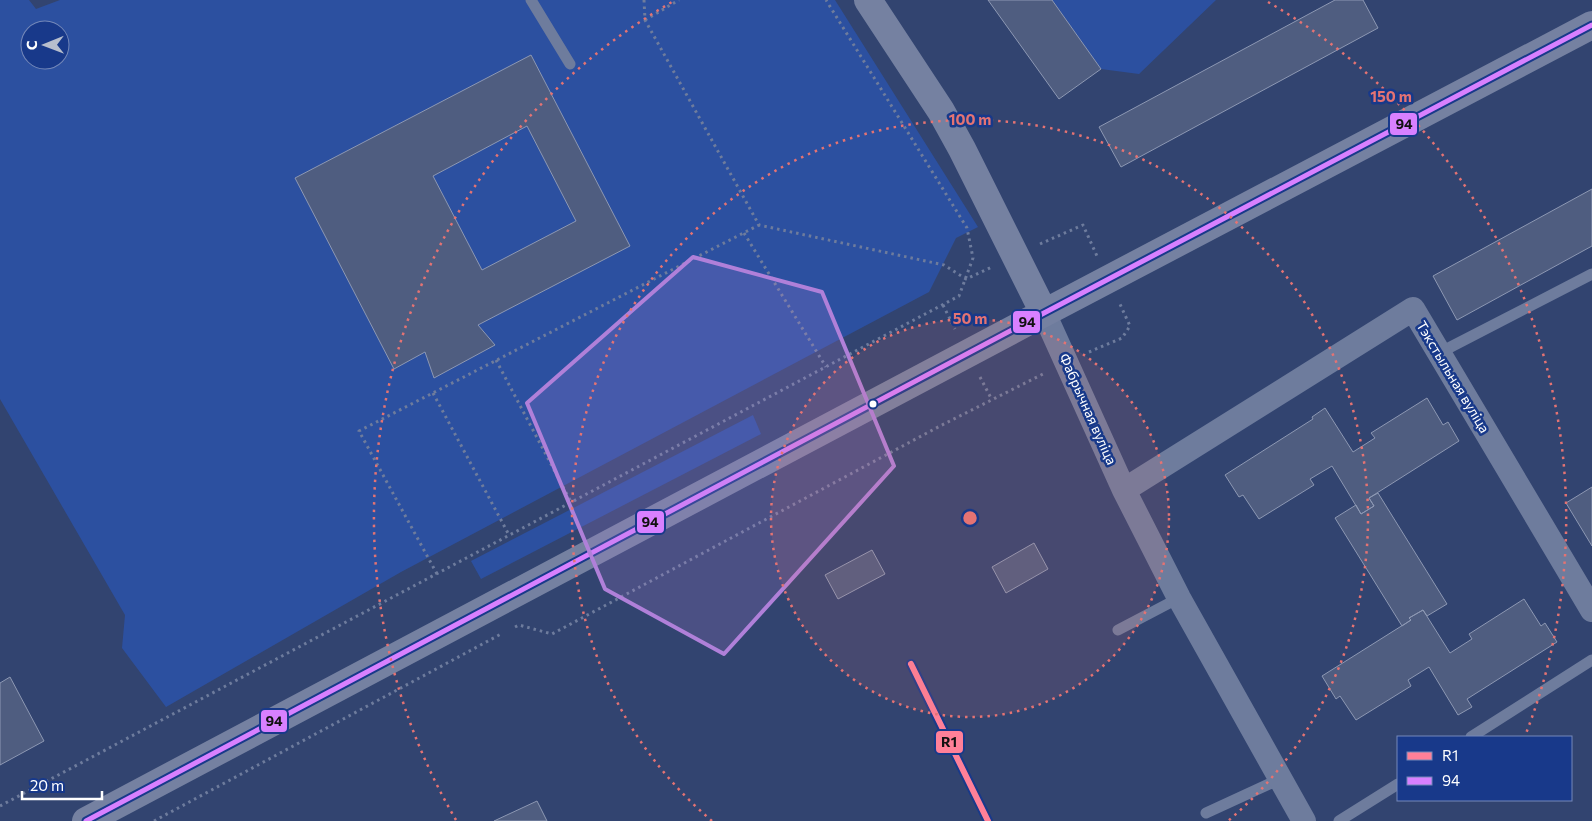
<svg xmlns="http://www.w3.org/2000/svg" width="1592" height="821" viewBox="0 0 1592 821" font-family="Commissioner,sans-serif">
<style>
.green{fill:#2c50a0;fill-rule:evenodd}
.building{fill:#4f5d80;stroke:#8d98b3;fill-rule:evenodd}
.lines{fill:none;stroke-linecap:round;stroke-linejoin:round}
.path{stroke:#6e7c9d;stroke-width:3;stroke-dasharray:2.5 4;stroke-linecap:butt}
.service{stroke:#6e7c9d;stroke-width:11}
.minor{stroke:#6e7c9d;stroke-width:24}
.secondary{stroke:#7581a1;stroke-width:28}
.bus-1-casing{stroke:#18398a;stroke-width:9}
.bus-1{stroke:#d880ff;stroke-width:5}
.rail-1-casing{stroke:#18398a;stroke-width:10}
.rail-1{stroke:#ff8098;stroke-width:6}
.marked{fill:#b080d9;fill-opacity:0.2;stroke:#b080d9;stroke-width:4;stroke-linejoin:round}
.ring{fill:none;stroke:#e47373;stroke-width:2.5;stroke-dasharray:2.5 5}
.bus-dot{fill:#fff;stroke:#18398a;stroke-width:2}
.labels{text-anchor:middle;stroke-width:5;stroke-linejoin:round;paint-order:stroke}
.street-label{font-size:14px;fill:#fff;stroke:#18398a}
.centre{fill:#e47373;stroke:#18398a;stroke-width:2.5}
.ring-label{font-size:15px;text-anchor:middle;font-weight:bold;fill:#e47373;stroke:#18398a;stroke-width:5;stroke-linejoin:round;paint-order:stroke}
.line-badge{stroke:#18398a;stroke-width:2}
.pale-badge-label{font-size:14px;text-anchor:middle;font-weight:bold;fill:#111}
</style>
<rect width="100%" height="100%" fill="#324470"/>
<path class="green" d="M0,0H29L36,9L60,0H835L978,227L956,238L929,292L401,572L166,707L122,648L125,615L0,399ZM30,30H60V60H30Z
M1052,0H1216L1139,74L1101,69Z
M753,415L761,434L481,579L471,561Z"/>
<path class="building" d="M988,0H1052L1101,69L1059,99Z
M1335,0H1363L1378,28L1121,167L1099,127Z
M531,55L630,246L478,325L495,345L434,378L425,352L394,369L295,178ZM527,126L576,221L482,270L433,176Z
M1592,189V246L1457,320L1433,276Z
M1427,398L1443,425L1448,422L1459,441L1369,498L1374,506L1361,514L1332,466L1310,479L1314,485L1259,519L1243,495L1239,497L1225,475L1313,419L1312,417L1325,408L1353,452L1375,438L1371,433Z
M1592,487V546L1566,503Z
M1378,493L1447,604L1427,616L1423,610L1409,618L1411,620L1402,626L1335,518L1356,505L1361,514L1374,506L1369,498Z
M1034,543L1048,569L1006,593L992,567Z
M872,550L885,574L838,599L825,575Z
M1524,599L1541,626L1545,623L1557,642L1467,699L1472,707L1458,715L1429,667L1408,680L1411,686L1356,720L1340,696L1336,699L1322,676L1411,620L1409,618L1423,610L1450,653L1472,639L1469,634Z
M10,677L44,741L0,765V683Z
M537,801L547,821H494Z"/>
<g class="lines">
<path class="path" d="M644,0L645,20L759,225L944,265L966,279L992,267
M645,20L679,0
M744,233L826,367
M1040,244L1083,225L1097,256
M943,305L955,329
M1089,352L1122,338L1130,326L1119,302
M496,360L571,502
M980,377L992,400
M433,393L509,535
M437,574L359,431L759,225
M515,627L519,625L552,634L940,426L1045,373
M0,806L959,296L973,258L967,228L826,0
M154,821L501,634"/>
<path class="service" d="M531,0L570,64
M1439,353L1592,274
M1118,630L1179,598
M1471,737L1592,660
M1206,813L1280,779
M1339,821L1398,784"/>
<path class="minor" d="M1044,313L1124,490L1179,598L1304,821
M1124,490L1413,309L1592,610"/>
<path class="secondary" d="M868,0L941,111L962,149L1044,313
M86,821L1044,313L1592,25"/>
<defs>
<path id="bus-1" d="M86,821L1044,313L1592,25"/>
</defs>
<use href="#bus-1" class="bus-1-casing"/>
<use href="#bus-1" class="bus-1"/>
<defs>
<path id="rail-1" d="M911,664L988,821"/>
</defs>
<use href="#rail-1" class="rail-1-casing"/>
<use href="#rail-1" class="rail-1"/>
</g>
<path class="marked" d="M693,257L822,292L894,466L724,654L605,589L527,403Z"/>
<circle cx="970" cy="518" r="199" fill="#e47373" fill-opacity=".12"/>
<g class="ring">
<circle cx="970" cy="518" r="199"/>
<path d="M712 821A398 398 0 1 1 1228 821"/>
<path d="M456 820A596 596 0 0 1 672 2M1268 2A596 596 0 0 1 1525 736"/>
</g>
<circle class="bus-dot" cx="873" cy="404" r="4.5"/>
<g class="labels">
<g class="street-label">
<text transform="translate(1453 377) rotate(59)" y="5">Тэкстыльная вуліца</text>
<text transform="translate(1088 409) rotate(66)" y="5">Фабрычная вуліца</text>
</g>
</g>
<circle cx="970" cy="518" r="8" class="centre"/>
<g class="ring-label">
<text x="1391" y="102">150 m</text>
<text x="970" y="125">100 m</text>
<text x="970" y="324">50 m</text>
</g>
<g class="line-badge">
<rect x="1389" y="112" width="29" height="24" rx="5" fill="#d880ff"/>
<rect x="1012" y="310" width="29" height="24" rx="5" fill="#d880ff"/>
<rect x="636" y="510" width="29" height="24" rx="5" fill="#d880ff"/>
<rect x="260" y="709" width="28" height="24" rx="5" fill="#d880ff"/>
<rect x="935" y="730" width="29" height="24" rx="5" fill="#ff8098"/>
</g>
<g class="pale-badge-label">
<text x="1404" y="129">94</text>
<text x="1027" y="327">94</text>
<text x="650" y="527">94</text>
<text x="274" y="726">94</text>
<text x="949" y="747">R1</text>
</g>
<rect x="1397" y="736" width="175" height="65" fill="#18398a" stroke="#7488b9"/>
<rect x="1407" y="752" width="25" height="8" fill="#ff8098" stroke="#7488b9"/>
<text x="1442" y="761" font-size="15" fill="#ffffff">R1</text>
<rect x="1407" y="777" width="25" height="8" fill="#d880ff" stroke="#7488b9"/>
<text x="1442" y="786" font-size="15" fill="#ffffff">94</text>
<g transform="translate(45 45) rotate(269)"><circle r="24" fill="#18398a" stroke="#7488b9"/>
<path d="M0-4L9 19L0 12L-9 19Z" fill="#b7becd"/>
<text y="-8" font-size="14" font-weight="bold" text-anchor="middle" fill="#ffffff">С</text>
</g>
<path d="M22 791v8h80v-8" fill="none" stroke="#ffffff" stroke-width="2.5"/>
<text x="30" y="791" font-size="15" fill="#ffffff" stroke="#18398a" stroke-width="4" paint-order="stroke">20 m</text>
</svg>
